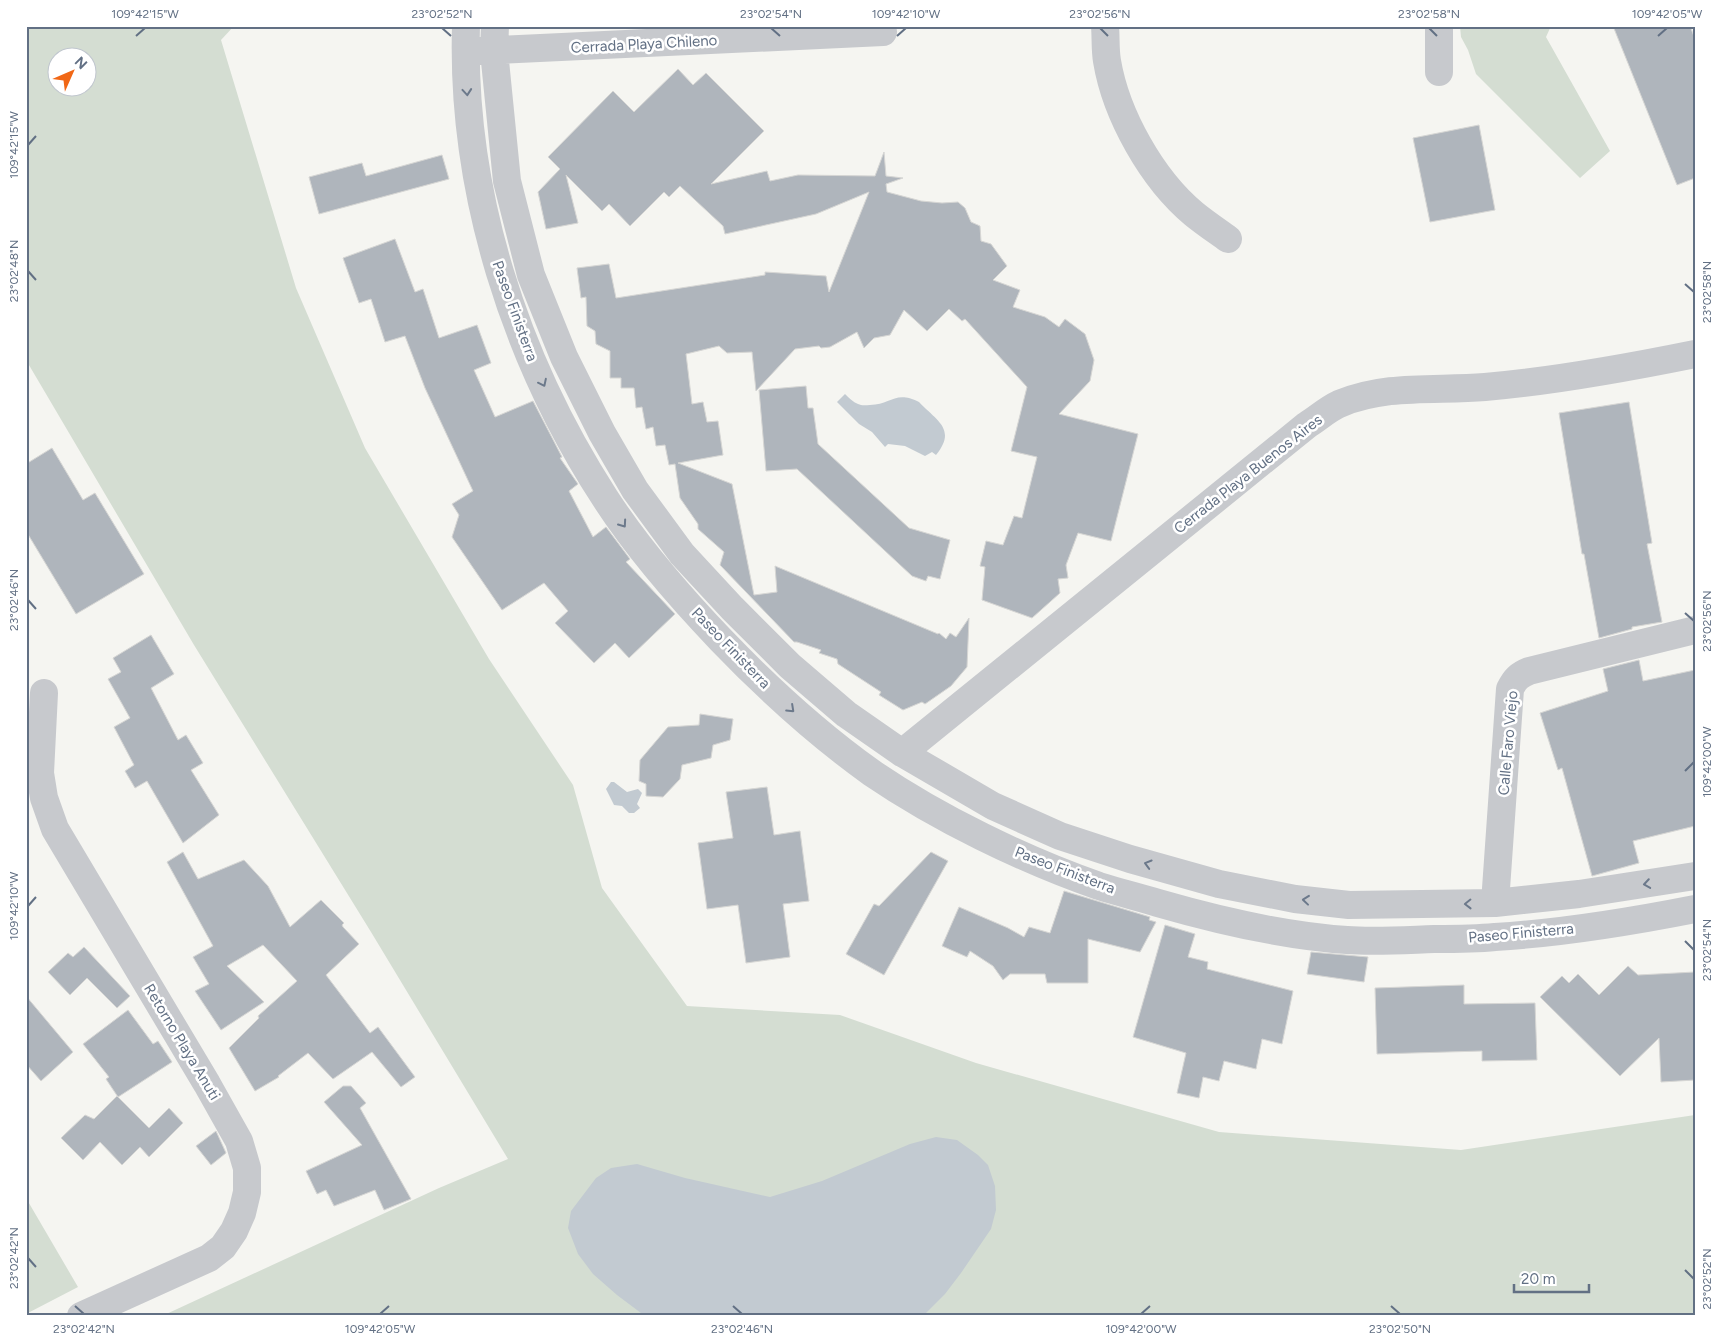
<svg xmlns="http://www.w3.org/2000/svg" width="1721" height="1342" viewBox="0 0 1721 1342" font-family="Figtree,sans-serif">
<style>
.green{fill:#d4ddd2;fill-rule:evenodd}
.water{fill:#c2cad1}
.building{fill:#afb5bc;stroke:#d6d6d4}
.lines{fill:none;stroke-linecap:round;stroke-linejoin:round}
.minor{stroke:#c7c9cd;stroke-width:28}
.oneway{stroke:#6c798b}
.ticks{fill:none;stroke:#627084;stroke-width:2}
.labels{text-anchor:middle;stroke-width:5;stroke-linejoin:round;paint-order:stroke}
.street-label{font-size:15px;fill:#627084;stroke:#fff}
.neatline{fill:none;stroke:#627084;stroke-width:2}
.ticks-label{font-size:12px;text-anchor:middle;fill:#627084}
</style>
<rect width="100%" height="100%" fill="#f5f5f1"/>
<path class="green" d="M26,26H234L221,40L296,288L365,448L489,659L573,785L602,888L687,1006L840,1015L976,1063L1219,1132L1461,1150L1695,1115V1316H1029L1019,1314L994,1316H162L439,1188L508,1159L371,932L194,645L26,360ZM58,58H88V88H58Z
M1460,26H1551L1546,37L1610,151L1580,178L1476,74L1468,50L1461,37Z
M26,1198L78,1287L26,1314Z"/>
<path class="water" d="M845,394C849,398 853,402 858,404C862,406 866,405 870,405C891,405 895,390 919,402C937,421 957,429 936,455L932,452L925,456L905,446L888,444L885,447L872,432L859,424L837,402Z
M611,782H614L627,792L638,789L642,793L637,804L640,808L634,813H629L622,806L614,805L606,789Z
M936,1137L957,1140L978,1155L988,1165L995,1186L996,1210L991,1229L961,1273L945,1294L923,1316H648L641,1313L617,1295L593,1274L578,1254L568,1228L571,1211L596,1178L611,1168L637,1164L685,1178L770,1197L822,1181L910,1144Z"/>
<path class="building" d="M1613,26H1690L1695,39V178L1677,185Z
M678,69L693,85L706,73L764,131L711,184L767,171L770,181L798,175L875,176L884,152L886,176L903,178L886,184L887,192L921,201L942,203L958,202L965,208L971,222L980,226L981,241L991,244L1007,266L993,280L1020,290L1013,307L1045,317L1059,327L1065,319L1085,334L1094,360L1090,381L1059,414L1138,434L1111,541L1078,533L1066,565L1068,578L1058,579L1060,593L1032,618L982,600L985,567L980,566L986,541L1003,545L1014,516L1022,518L1037,457L1011,451L1027,387L965,319L962,321L949,309L927,331L904,310L890,335L874,338L864,348L857,332L830,347L821,348L819,346L795,349L756,391L752,352L727,353L719,346L686,354L692,404L703,402L707,422L718,421L723,455L678,463L732,484L754,595L777,592L775,566L938,634L939,633L946,639L950,633L956,637L969,618L967,667L951,686L925,704L922,702L903,710L879,695L881,692L838,664L837,659L819,653L821,650L797,642H794L720,565L724,552L698,529V524L680,498L675,464L669,465L665,445L656,446L653,427L646,429L642,407L636,408L634,388H621V378H610V351L596,344L595,331L587,326L586,297L581,298L577,268L609,264L616,298L765,275V272L826,276L829,292L869,192L816,214L725,234L723,226L680,186L669,197L664,192L630,226L609,204L602,211L566,175L578,223L546,229L538,192L560,169L548,157L613,91L634,112Z
M1479,125L1495,210L1430,222L1413,138Z
M442,155L449,179L319,214L309,177L362,163L366,176Z
M395,239L415,292L423,289L439,338L477,325L491,363L474,370L495,417L533,401L562,457L560,458L578,484L569,491L593,537L606,527L630,559L626,562L675,614L629,658L615,643L594,663L555,623L568,611L544,583L502,610L452,537L459,515L452,504L473,491L425,388L405,336L385,342L371,299L359,303L343,258Z
M806,386L808,408H813L818,444L909,528L950,540L940,579L928,576L926,581L912,576L797,469L766,471L759,390Z
M1629,402L1652,543L1647,544L1662,622L1632,627V629L1599,638L1584,554H1582L1559,413Z
M52,448L83,500L95,493L144,574L76,614L26,531V464Z
M151,635L174,674L151,688L178,740L186,735L203,763L191,770L219,815L183,843L147,781L135,788L125,771L134,765L114,727L130,718L108,679L121,672L113,658Z
M1639,660L1643,681L1695,670V826L1633,841L1639,863L1592,876L1562,768L1558,770L1540,713L1608,691L1603,669Z
M700,714L733,719L730,740L713,745L711,758L682,765L680,779L663,797L646,796V784L639,781L640,760L668,727L699,725Z
M767,787L774,835L800,831L809,901L783,904L790,957L746,963L738,905L707,909L698,843L733,838L726,792Z
M183,852L198,879L244,860L268,886L290,927L321,900L344,923L342,925L343,927L359,944L326,975L370,1033L378,1027L415,1077L401,1087L372,1052L333,1079L308,1053L278,1076L279,1077L255,1091L229,1048L259,1018L258,1016L297,981L263,945L227,966L264,1002L221,1030L195,991L209,984L193,957L213,946L167,862Z
M931,852L948,861L884,975L846,954L874,904L879,906Z
M1064,891L1150,917L1149,920L1156,922L1140,952L1088,939V983H1047L1045,974H1010L1003,980L993,966L970,951L967,957L942,946L959,907L1008,928L1024,937L1029,927L1050,933Z
M1165,925L1195,934L1188,957L1208,962L1207,969L1293,991L1282,1044L1262,1039L1256,1069L1224,1061L1219,1081L1203,1077L1199,1098L1177,1093L1186,1053L1133,1037Z
M84,947L130,996L117,1008L87,978L70,995L48,972L68,953L73,957Z
M1311,952L1368,957L1364,982L1307,974Z
M1628,966L1638,975L1695,972V1080L1661,1082L1659,1038L1620,1076L1540,997L1562,976L1569,983L1578,974L1599,995Z
M1464,985V1004L1535,1003L1537,1060L1482,1061V1051L1377,1054L1375,988Z
M26,996L73,1052L41,1081L26,1064Z
M128,1010L153,1044L158,1041L172,1062L118,1097L106,1079L109,1077L83,1044Z
M343,1086H351L366,1103L360,1108L411,1199L384,1210L375,1190L334,1206L326,1190L317,1194L306,1171L362,1145L324,1102Z
M117,1096L149,1128L169,1108L183,1123L149,1157L140,1147L122,1165L100,1142L83,1160L61,1138L85,1115L94,1119Z
M216,1131L226,1153L211,1165L196,1146Z"/>
<g class="lines">
<path class="minor" d="M466,26C461,192 515,359 605,498C638,549 679,596 721,640C769,690 816,733 872,773C938,818 1024,860 1099,886C1118,892 1138,897 1158,903C1217,920 1285,936 1347,940C1375,942 1405,940 1434,939C1455,939 1475,939 1495,937C1562,933 1629,922 1695,909
M495,26L494,51L507,181L520,232L531,275L564,357L602,433L635,490L682,554L732,608L790,666L846,714L902,753L993,806L1060,836L1130,859L1219,884L1295,899L1349,905L1495,903L1579,894L1695,876
M1105,26C1106,38 1105,49 1107,61C1116,115 1152,179 1194,214C1205,223 1217,231 1228,239
M478,51L883,32
M1439,72V26
M44,693L40,773L44,798L55,829L207,1084L239,1141L247,1168V1192L242,1213L234,1231L223,1247L209,1258L81,1316
M902,753L1307,425C1318,418 1328,409 1339,404C1386,384 1436,391 1485,387C1556,381 1626,368 1695,354
M1495,903L1510,689C1515,679 1519,675 1529,671L1695,630"/>
</g>
<defs><path id="oneway-chevron" d="M-2-3.5L2.5 0L-2 3.5" fill="none" stroke-width="1.6" stroke-linecap="round" stroke-linejoin="round" transform="scale(1.25)"/></defs>
<g class="oneway">
<use href="#oneway-chevron" transform="translate(467 92) rotate(85)"/>
<use href="#oneway-chevron" transform="translate(543 383) rotate(64)"/>
<use href="#oneway-chevron" transform="translate(623 524) rotate(55)"/>
<use href="#oneway-chevron" transform="translate(791 709) rotate(43)"/>
<use href="#oneway-chevron" transform="translate(1148 864) rotate(-164)"/>
<use href="#oneway-chevron" transform="translate(1647 884) rotate(171)"/>
<use href="#oneway-chevron" transform="translate(1306 900) rotate(-174)"/>
<use href="#oneway-chevron" transform="translate(1468 904) rotate(179)"/>
</g>
<path class="ticks" d="M442,28L451,36M771,28L780,36M1100,28L1108,36M1429,28L1437,36M136,36L145,28M897,36L906,28M1658,36L1667,28M28,145L36,136M28,271L36,280M1685,284L1694,292M28,600L36,609M1685,613L1694,621M1685,771L1694,762M28,906L36,897M1685,941L1694,950M28,1258L36,1267M1685,1270L1694,1279M75,1306L84,1314M733,1306L742,1314M1391,1306L1400,1314M380,1314L389,1306M1141,1314L1150,1306"/>
<g class="labels">
<g class="street-label">
<text transform="translate(644 44) rotate(-3)" y="5">Cerrada Playa Chileno</text>
<text transform="translate(515 311) rotate(70)" y="5">Paseo Finisterra</text>
<text transform="translate(1248 474) rotate(-38)" y="5">Cerrada Playa Buenos Aires</text>
<text transform="translate(731 648) rotate(46)" y="5">Paseo Finisterra</text>
<text transform="translate(1508 743) rotate(-85)" y="5">Calle Faro Viejo</text>
<text transform="translate(1065 870) rotate(21)" y="5">Paseo Finisterra</text>
<text transform="translate(1521 933) rotate(-5)" y="5">Paseo Finisterra</text>
<text transform="translate(182 1042) rotate(59)" y="5">Retorno Playa Anuti</text>
</g>
</g>
<rect width="1721" height="1342" fill="none" stroke="#ffffff" stroke-width="55"/>
<g transform="translate(72 72) rotate(45)"><circle r="24" fill="#ffffff" stroke="#c0c6ce"/>
<path d="M0-4L9 19L0 12L-9 19Z" fill="#f16715"/>
<text y="-8" font-size="14" font-weight="bold" text-anchor="middle" fill="#627084">N</text>
</g>
<path d="M1514 1284v8h75v-8" fill="none" stroke="#627084" stroke-width="2.5"/>
<text x="1521" y="1284" font-size="15" fill="#627084" stroke="#ffffff" stroke-width="4" paint-order="stroke">20 m</text>
<rect x="28" y="28" width="1666" height="1286" class="neatline"/>
<g class="ticks-label">
<text x="145" y="18">109°42'15"W</text>
<text x="442" y="18">23°02'52"N</text>
<text x="771" y="18">23°02'54"N</text>
<text x="906" y="18">109°42'10"W</text>
<text x="1100" y="18">23°02'56"N</text>
<text x="1429" y="18">23°02'58"N</text>
<text x="1667" y="18">109°42'05"W</text>
<text transform="translate(14 145) rotate(-90)" y="4">109°42'15"W</text>
<text transform="translate(14 271) rotate(-90)" y="4">23°02'48"N</text>
<text transform="translate(1707 292) rotate(-90)" y="4">23°02'58"N</text>
<text transform="translate(14 600) rotate(-90)" y="4">23°02'46"N</text>
<text transform="translate(1707 621) rotate(-90)" y="4">23°02'56"N</text>
<text transform="translate(1707 762) rotate(-90)" y="4">109°42'00"W</text>
<text transform="translate(14 906) rotate(-90)" y="4">109°42'10"W</text>
<text transform="translate(1707 950) rotate(-90)" y="4">23°02'54"N</text>
<text transform="translate(14 1258) rotate(-90)" y="4">23°02'42"N</text>
<text transform="translate(1707 1279) rotate(-90)" y="4">23°02'52"N</text>
<text x="84" y="1333">23°02'42"N</text>
<text x="380" y="1333">109°42'05"W</text>
<text x="742" y="1333">23°02'46"N</text>
<text x="1141" y="1333">109°42'00"W</text>
<text x="1400" y="1333">23°02'50"N</text>
</g>
</svg>
